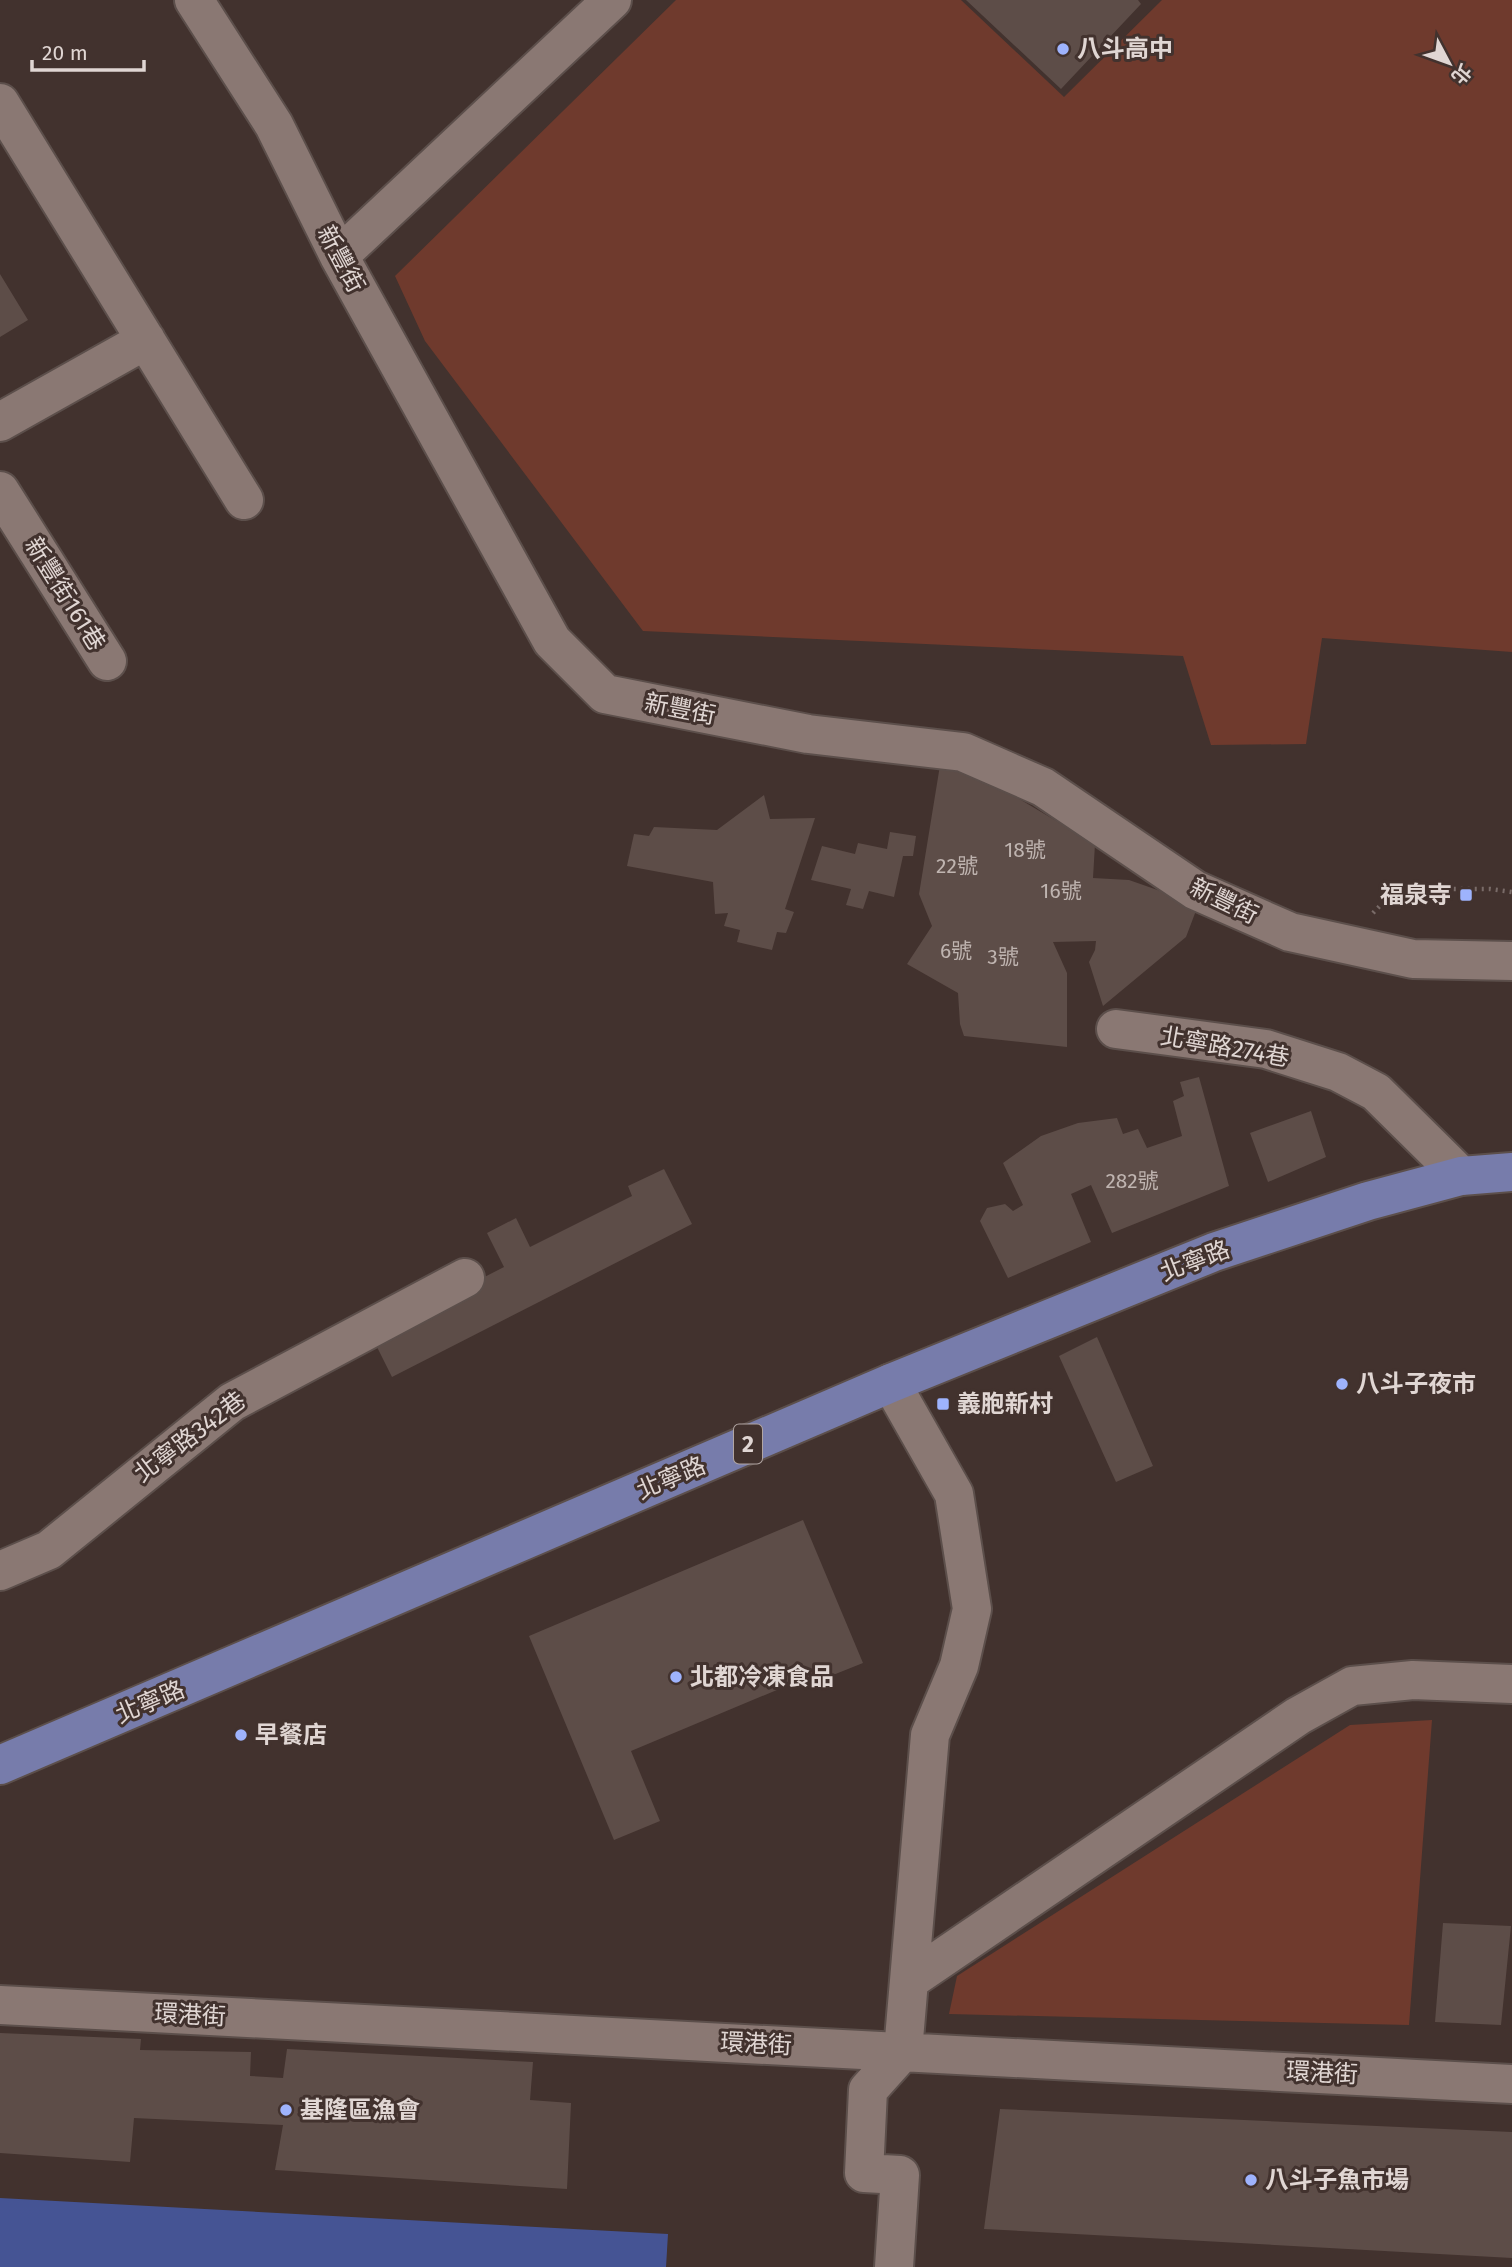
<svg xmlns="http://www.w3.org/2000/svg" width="1512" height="2267" viewBox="0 0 1512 2267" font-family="'Fira Sans','Noto Sans TC',sans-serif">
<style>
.green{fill:#6f3a2d}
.water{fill:#455494}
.building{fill:#5d4d48}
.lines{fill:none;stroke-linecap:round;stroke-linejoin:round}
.minor-casing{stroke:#5c4f4b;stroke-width:42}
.major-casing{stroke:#5c4f4b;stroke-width:42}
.path{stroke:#796b68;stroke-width:4.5;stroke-dasharray:2 5;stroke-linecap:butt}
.minor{stroke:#8a7873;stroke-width:38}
.major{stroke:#777cab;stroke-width:38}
.poi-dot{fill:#9eb3fd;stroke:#42322e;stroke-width:2.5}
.labels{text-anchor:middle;stroke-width:6;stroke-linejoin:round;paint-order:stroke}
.number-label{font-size:21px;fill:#bfb4b0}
.shield{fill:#42322e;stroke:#b1a5a2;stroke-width:2}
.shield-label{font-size:23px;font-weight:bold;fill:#e0d6d3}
.poi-label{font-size:24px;font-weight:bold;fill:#e0d6d3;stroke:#42322e;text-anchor:start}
.street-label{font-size:24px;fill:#e0d6d3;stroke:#42322e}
</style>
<rect width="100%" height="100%" fill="#42322e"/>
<path class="green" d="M676,0H961L1064,97L1162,0H1512V652L1322,638L1306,744L1211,745L1183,656L643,631L425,341L395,276Z
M1432,1720L1409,2025L949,2014L957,1976L1350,1725Z"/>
<path class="water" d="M0,2198L668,2234L666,2267H0Z"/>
<path class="building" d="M966,0H1138L1141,4L1061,89Z
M0,274L28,320L0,337Z
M942,753L1095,844L1093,878L1129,880L1169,894L1197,908L1186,937L1103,1006L1089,962L1095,950L1096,941L1053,942L1067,973V1047L964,1036L960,1024L958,993L907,964L932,926L919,894Z
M764,795L770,819L815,818L785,909L794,912L786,933L777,932L772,950L737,942L740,930L724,926L728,913L715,914L713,882L627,866L634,834L649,836L654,827L717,830Z
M890,832L916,836L913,856H903L894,897L869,891L863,909L846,905L851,889L811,880L822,846L855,854L858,843L887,849Z
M1199,1077L1229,1186L1112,1233L1091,1185L1071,1194L1091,1242L1008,1278L980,1221L987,1208L1005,1204L1013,1211L1023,1205L1003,1163L1041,1136L1078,1123L1117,1118L1123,1134L1138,1129L1147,1148L1182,1136L1173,1101L1184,1096L1180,1082Z
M1311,1111L1326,1157L1268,1182L1250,1133Z
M664,1169L692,1224L392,1377L371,1335L504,1267L487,1233L516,1218L530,1247L632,1196L628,1186Z
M1097,1337L1153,1466L1116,1482L1059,1356Z
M803,1520L863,1663L818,1681L815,1674L631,1751L660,1821L614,1840L529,1636Z
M1443,1923L1511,1926L1501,2025L1435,2022Z
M0,2033L141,2039L140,2050L251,2052L250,2076L283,2078L287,2049L533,2062L530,2100L571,2103L567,2189L275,2170L283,2125L134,2118L130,2162L0,2153Z
M1000,2109L1512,2132V2258L984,2229Z"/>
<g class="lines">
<defs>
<path id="minor" d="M194,0L274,125L339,256L552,641L605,694L808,734L963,752L1043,787L1195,890L1290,932L1413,959L1512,961
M0,103L244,500
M339,256L612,0
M0,422L146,340
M0,491L107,661
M1116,1029L1266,1049L1338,1072L1376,1092L1461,1176
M891,1383L954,1494L972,1609L959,1666L930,1735L903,2051L868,2090L864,2173L900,2175L894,2267
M0,1571L49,1550L232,1402L465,1278
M910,1980L1298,1716L1352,1686L1413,1680L1512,1684
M0,2005L1512,2084"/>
<path id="major" d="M0,1765L891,1383L1214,1252L1368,1201L1461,1176L1512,1172"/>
</defs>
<use href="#minor" class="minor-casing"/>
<use href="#major" class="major-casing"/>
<path class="path" d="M1373,913L1396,889H1490L1512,892"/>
<use href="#minor" class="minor"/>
<use href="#major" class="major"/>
</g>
<g class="poi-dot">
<circle cx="1063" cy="49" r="7"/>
<rect x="1459" y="888" width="14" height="14" rx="3.5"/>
<circle cx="1342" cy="1384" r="7"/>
<rect x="936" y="1397" width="14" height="14" rx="3.5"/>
<circle cx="676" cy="1677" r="7"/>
<circle cx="241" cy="1735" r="7"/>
<circle cx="286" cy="2110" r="7"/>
<circle cx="1251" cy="2180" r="7"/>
</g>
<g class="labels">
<g class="number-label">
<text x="1025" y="857">18號</text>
<text x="957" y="873">22號</text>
<text x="1061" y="898">16號</text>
<text x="956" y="958">6號</text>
<text x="1003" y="964">3號</text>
<text x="1132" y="1188">282號</text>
</g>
<rect class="shield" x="734" y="1424.5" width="28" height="39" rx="5"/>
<g class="shield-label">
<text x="748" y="1452">2</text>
</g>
<g class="poi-label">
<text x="1077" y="57">八斗高中</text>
<text x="1452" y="903" text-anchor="end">福泉寺</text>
<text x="1356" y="1392">八斗子夜市</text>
<text x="957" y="1412">義胞新村</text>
<text x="690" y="1685">北都冷凍食品</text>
<text x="255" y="1743">早餐店</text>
<text x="300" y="2118">基隆區漁會</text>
<text x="1265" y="2188">八斗子魚市場</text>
</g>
<g class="street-label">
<text transform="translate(341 259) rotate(62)" y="8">新豐街</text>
<text transform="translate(65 594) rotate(58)" y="8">新豐街161巷</text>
<text transform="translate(680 709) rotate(11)" y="8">新豐街</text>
<text transform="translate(1224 901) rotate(26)" y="8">新豐街</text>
<text transform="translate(1225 1047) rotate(10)" y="8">北寧路274巷</text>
<text transform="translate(1195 1261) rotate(-21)" y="8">北寧路</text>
<text transform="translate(190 1437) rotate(-37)" y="8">北寧路342巷</text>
<text transform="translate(671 1478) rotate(-23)" y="8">北寧路</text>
<text transform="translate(150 1702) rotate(-23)" y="8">北寧路</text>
<text transform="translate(190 2015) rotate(3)" y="8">環港街</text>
<text transform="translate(756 2044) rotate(3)" y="8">環港街</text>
<text transform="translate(1322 2073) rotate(3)" y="8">環港街</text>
</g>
</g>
<g transform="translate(1449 63) rotate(131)" stroke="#42322e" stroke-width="5" paint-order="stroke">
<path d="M0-5L12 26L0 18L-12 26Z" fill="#e0d6d3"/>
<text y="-10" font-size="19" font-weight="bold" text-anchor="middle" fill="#e0d6d3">北</text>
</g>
<path d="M32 60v10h112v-10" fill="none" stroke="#e0d6d3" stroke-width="3.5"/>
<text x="42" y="60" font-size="21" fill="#e0d6d3" stroke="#42322e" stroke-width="5" paint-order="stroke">20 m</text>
</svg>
